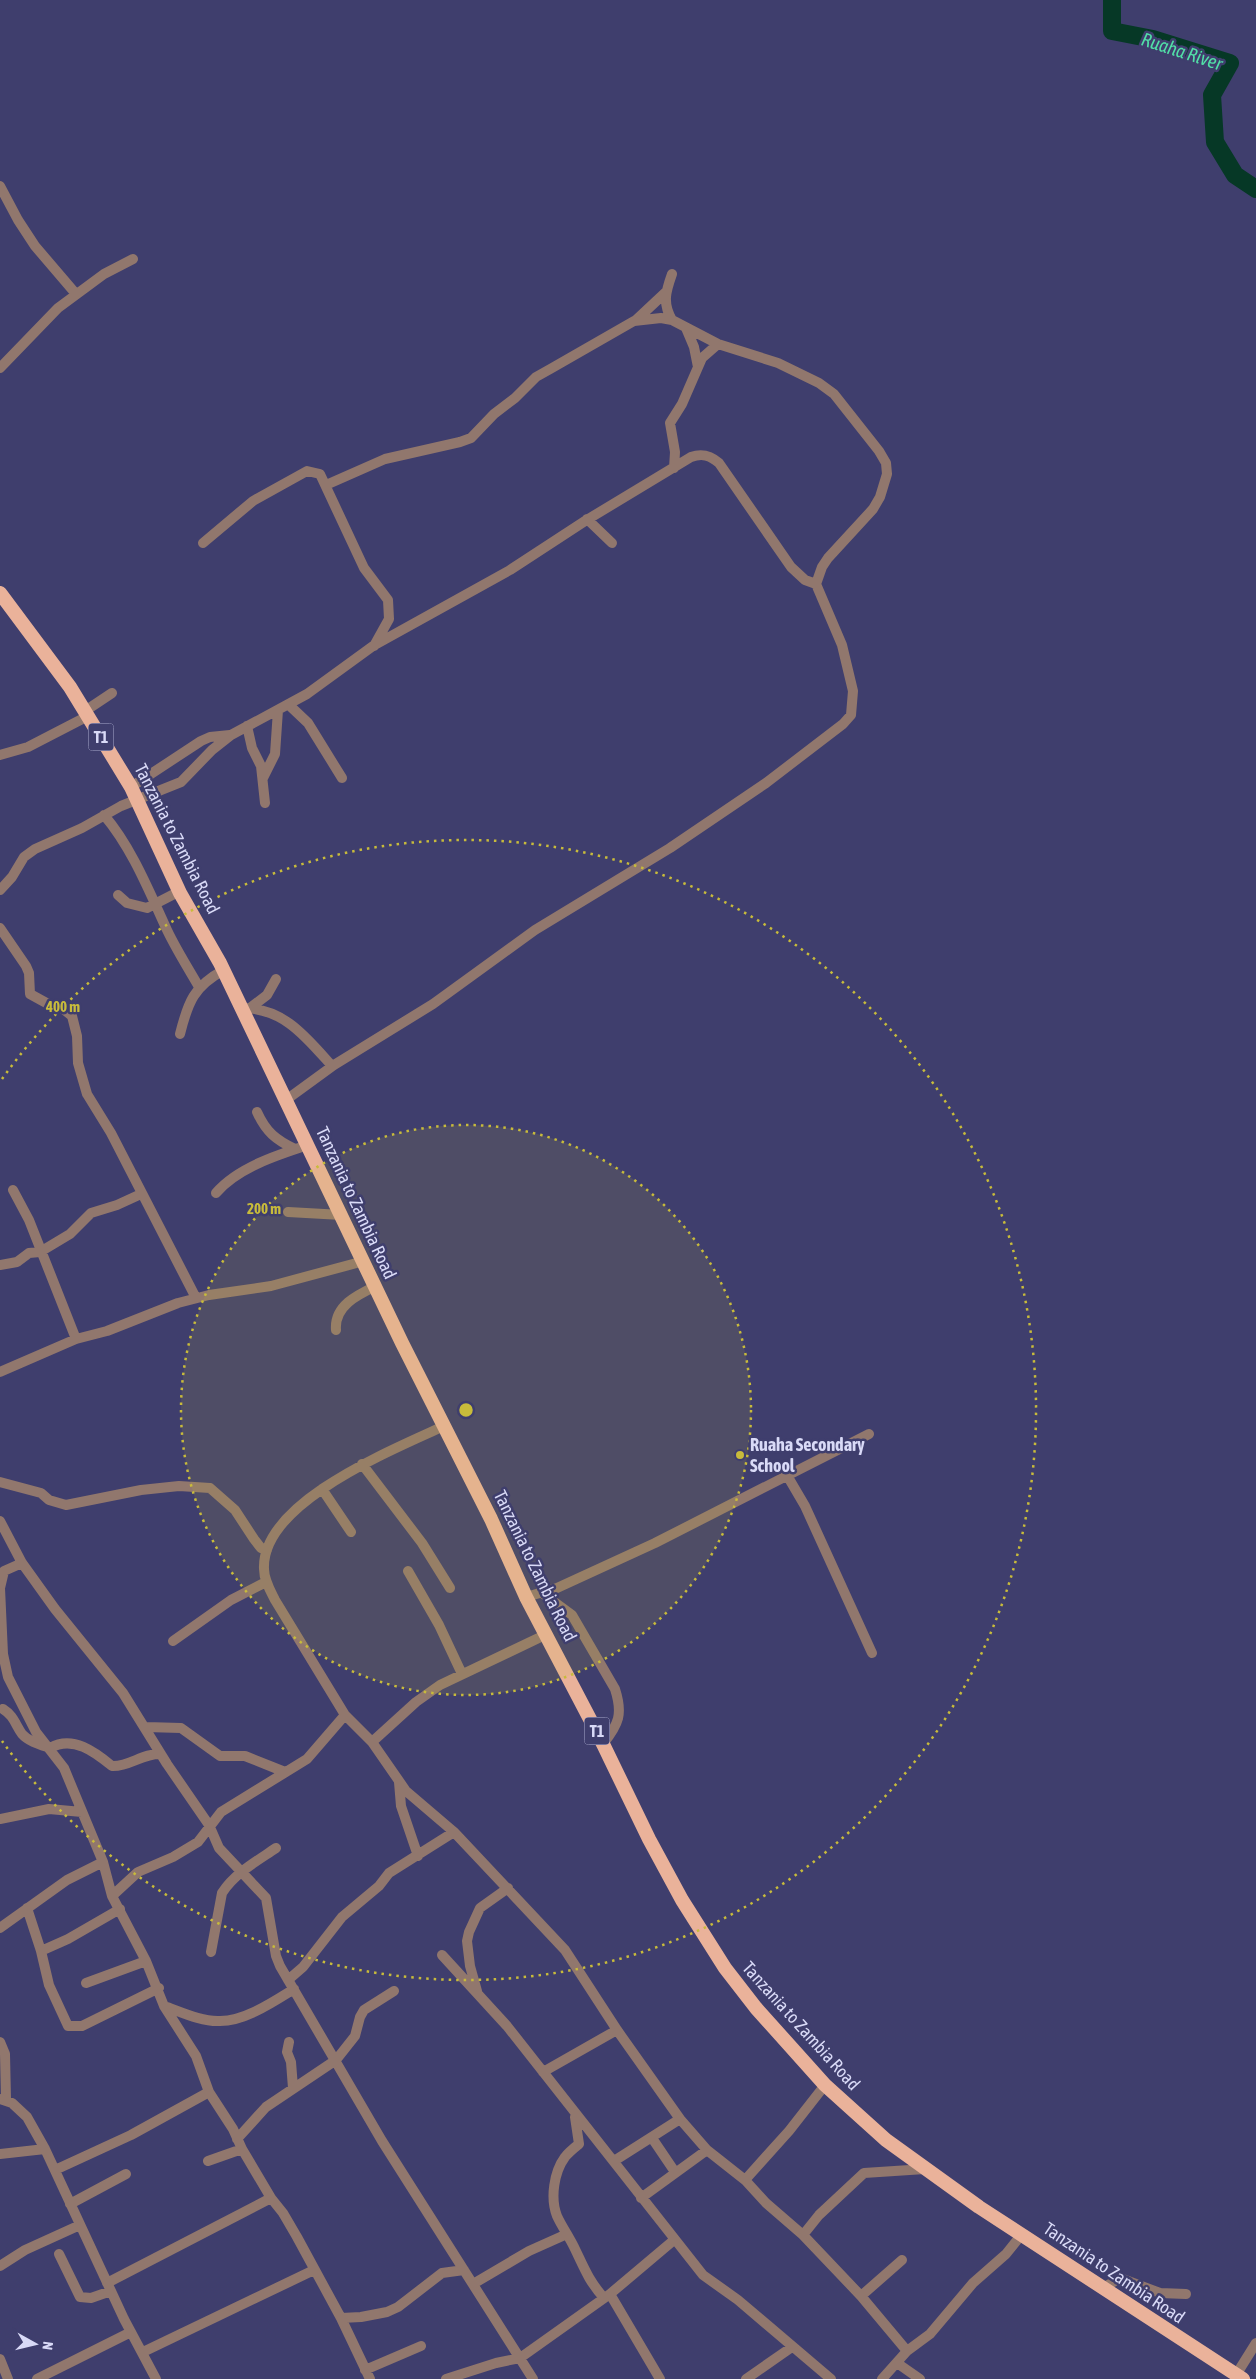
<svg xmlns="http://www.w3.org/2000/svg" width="1256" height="2379" viewBox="0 0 1256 2379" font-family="'Asap Condensed',sans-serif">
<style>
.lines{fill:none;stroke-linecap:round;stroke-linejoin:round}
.river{stroke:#063826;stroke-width:18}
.minor{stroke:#91776d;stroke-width:10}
.trunk{stroke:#eab29a;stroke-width:14}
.ring{fill:none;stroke:#c8bb3b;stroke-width:2.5;stroke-dasharray:2.5 5}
.poi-dot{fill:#c8bb3b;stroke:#3f3e6d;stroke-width:2}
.labels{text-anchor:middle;stroke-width:5;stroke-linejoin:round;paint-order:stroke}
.shield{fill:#3f3e6d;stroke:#ababce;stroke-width:1}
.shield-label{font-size:16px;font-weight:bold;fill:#d9daf7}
.street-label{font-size:18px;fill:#d9daf7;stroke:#3f3e6d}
.poi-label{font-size:18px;font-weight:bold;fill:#d9daf7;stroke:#3f3e6d;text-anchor:start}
.water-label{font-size:19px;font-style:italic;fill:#52dfa7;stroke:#3f3e6d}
.centre{fill:#c8bb3b;stroke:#3f3e6d;stroke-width:2.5}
.ring-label{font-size:15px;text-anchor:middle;font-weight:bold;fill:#c8bb3b;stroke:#3f3e6d;stroke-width:5;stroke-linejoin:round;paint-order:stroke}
</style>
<rect width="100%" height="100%" fill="#3f3e6d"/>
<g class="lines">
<path class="river" d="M1112,0V31L1153,39L1230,63L1212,95L1215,142L1235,175L1256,189"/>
<path class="minor" d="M0,186L18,220L35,246L76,294
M672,274C666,291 662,303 672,320
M635,321L666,292
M686,328L694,347L698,367
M0,368L58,308L104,274L133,259
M674,468L675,452L670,423L682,404L702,358L718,344
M587,519L612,543
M203,543L253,501L307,471L320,474L364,568L388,600L389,619L374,646
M289,705L308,723L342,778
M85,711L112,693
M247,726L252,748L261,766L265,803
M0,755L28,747L88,716
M263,778L275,754L278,710
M131,787L201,741L210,737L230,735
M104,815C132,848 149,891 167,930C176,949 188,968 199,987
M0,890L12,877L24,857L35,849L82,828L121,806L181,782L212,750L231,735L307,694L373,646L510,570L585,521L691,457C702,453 710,455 719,463L791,567L805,580L816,584
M118,895L127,903L147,908L180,891
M0,928L26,966L29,973L30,994L50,1005L62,1008L72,1016L77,1036L78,1063L87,1094L111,1133L196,1298
M242,1008C284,1008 306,1037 332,1066
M250,1008L267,995L276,979
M180,1034C188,1002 194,986 224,970
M286,1100L334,1065L433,1004L535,930L670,848L766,783L843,724L851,715L853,691L842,645L816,584L822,567L828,558L873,509L880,497L887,474L886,463L879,451L834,394L819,383L778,363L718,344L672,320L661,318L634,321L552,368L536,377L515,398L494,414L471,438L460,442L385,459L326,485
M257,1112C266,1132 276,1140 295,1149
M13,1190L29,1220L76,1339
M216,1193C237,1168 277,1155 308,1145
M288,1212L342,1215
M0,1265L17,1262L29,1253L40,1252L70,1234L91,1213L117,1205L141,1194
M336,1330C334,1306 357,1295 376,1286
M0,1372L76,1339L107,1331L178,1303L209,1295L271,1286L364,1261
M444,1426C395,1449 261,1502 264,1569C264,1580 270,1590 275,1600L345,1715L372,1742L406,1791L454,1832L565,1950L617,2030L680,2119L707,2150L745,2180L766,2203L803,2235L861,2296L907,2351
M362,1464L422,1543L450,1588
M788,1477L805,1506L872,1653
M0,1482L41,1493L49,1500L66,1505L141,1490L179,1486L210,1488L235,1510L254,1539L261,1548L267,1550
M322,1489L351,1532
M0,1521L22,1563L55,1609L123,1693L167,1764L209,1825L219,1848L266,1898L276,1956L280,1966L382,2141L533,2379
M22,1563L4,1571L0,1588L3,1654L8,1677L36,1732L64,1768L103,1862L112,1896L146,1961L164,2006L196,2056L209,2092L233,2129L242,2149L271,2198L283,2213L297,2237L341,2318L370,2379
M408,1571L439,1625L462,1674
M542,1593L572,1615L615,1689C623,1714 619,1724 603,1744
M526,1597L557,1588L655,1543L869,1434
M173,1641L231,1600L266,1582
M3,1709C14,1716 15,1724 22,1734C29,1742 41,1745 50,1748C73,1735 95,1752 112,1766C129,1767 143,1753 161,1754
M146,1727L181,1728L220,1756H245L285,1772
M372,1742L416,1702L440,1685L547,1634
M399,1782L401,1806L418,1856
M0,1819L49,1809L82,1812
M112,1896L138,1872L173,1857L198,1842L221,1812L307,1759L345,1715
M27,1908L41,1951L49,1985L68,2026H82L159,1988
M0,1928L67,1880L103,1862
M41,1951L68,1939L120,1909
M211,1952L222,1893C235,1873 257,1861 276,1848
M442,1955L507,2026L703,2275L738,2300L831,2379
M288,1980L303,1967L342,1917L379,1886L389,1873L454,1832
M86,1983L146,1961
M477,1991L470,1966L467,1941L469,1932L480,1908L508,1888
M164,2006C181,2012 202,2022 220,2021C245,2021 273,2002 294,1989
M0,2042L5,2054L6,2099
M289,2042L287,2052L291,2062L293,2088
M543,2072L617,2030
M0,2099L12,2103L27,2117L45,2149L124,2319L156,2379
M575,2117L579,2144C574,2148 569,2152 565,2157C554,2172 550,2198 557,2216C562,2227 570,2238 575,2249C585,2270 589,2281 604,2298
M652,2138L675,2172
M237,2139L266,2107L336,2060L355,2036L360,2017L364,2010L394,1991
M0,2154L45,2149
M208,2161L242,2149
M614,2161L680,2119
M55,2170L131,2135L209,2092
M745,2180L789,2131L825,2085
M641,2198L707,2150
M70,2204L126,2174
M803,2235L819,2215L864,2173L925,2169
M59,2254L80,2297L91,2298L111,2291
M0,2266L25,2250L80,2225
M107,2283L271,2198
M473,2284L529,2251L567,2234
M1103,2288L1120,2278L1160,2293L1186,2294
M610,2294L660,2379
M861,2296L902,2260
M341,2318L361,2317L387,2312L398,2307L442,2273L464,2270
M143,2352L314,2270
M0,2359L8,2379
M897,2363L920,2379
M365,2370L421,2346
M1236,2375L1256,2343
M37,2379L131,2332
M446,2379L496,2363L520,2358L610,2294L674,2240
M746,2379L792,2347
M882,2379L907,2351L930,2334L973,2283L1006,2254L1022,2234"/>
<path class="trunk" d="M0,593L70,687L131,787L180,893L220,963L402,1343L491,1519L526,1597L603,1744L649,1839L682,1900L725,1968L756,2008L825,2085L886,2140L979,2207L1243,2379"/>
</g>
<circle cx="466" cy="1410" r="285" fill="#c8bb3b" fill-opacity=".12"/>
<g class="ring">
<circle cx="466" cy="1410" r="285"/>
<path d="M2 1079A570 570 0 1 1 2 1741"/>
</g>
<circle class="poi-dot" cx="740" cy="1455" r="5"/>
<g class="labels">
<g class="shield">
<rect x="88.5" y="723.5" width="25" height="27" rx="4"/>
<rect x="584.5" y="1717.5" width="25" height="27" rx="4"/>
</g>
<g class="shield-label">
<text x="101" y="743">T1</text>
<text x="597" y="1737">T1</text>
</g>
<g class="street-label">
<text transform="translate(177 839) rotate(63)" y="6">Tanzania to Zambia Road</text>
<text transform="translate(356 1203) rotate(65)" y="6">Tanzania to Zambia Road</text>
<text transform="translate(535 1566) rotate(64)" y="6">Tanzania to Zambia Road</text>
<text transform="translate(801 2026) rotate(48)" y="6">Tanzania to Zambia Road</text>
<text transform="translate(1114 2273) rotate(34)" y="6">Tanzania to Zambia Road</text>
</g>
<g class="poi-label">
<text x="750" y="1451">Ruaha Secondary<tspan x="750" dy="21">School</tspan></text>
</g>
<g class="water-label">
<text transform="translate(1182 51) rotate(18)" y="7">Ruaha River</text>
</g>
</g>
<circle cx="466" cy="1410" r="8" class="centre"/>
<g class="ring-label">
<text x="63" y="1012">400 m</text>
<text x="264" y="1214">200 m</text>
</g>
<g transform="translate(35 2344) rotate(98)" stroke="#3f3e6d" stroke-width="4" paint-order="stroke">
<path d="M0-4L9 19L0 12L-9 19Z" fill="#d9daf7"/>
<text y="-8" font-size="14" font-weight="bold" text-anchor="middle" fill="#d9daf7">N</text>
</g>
</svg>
